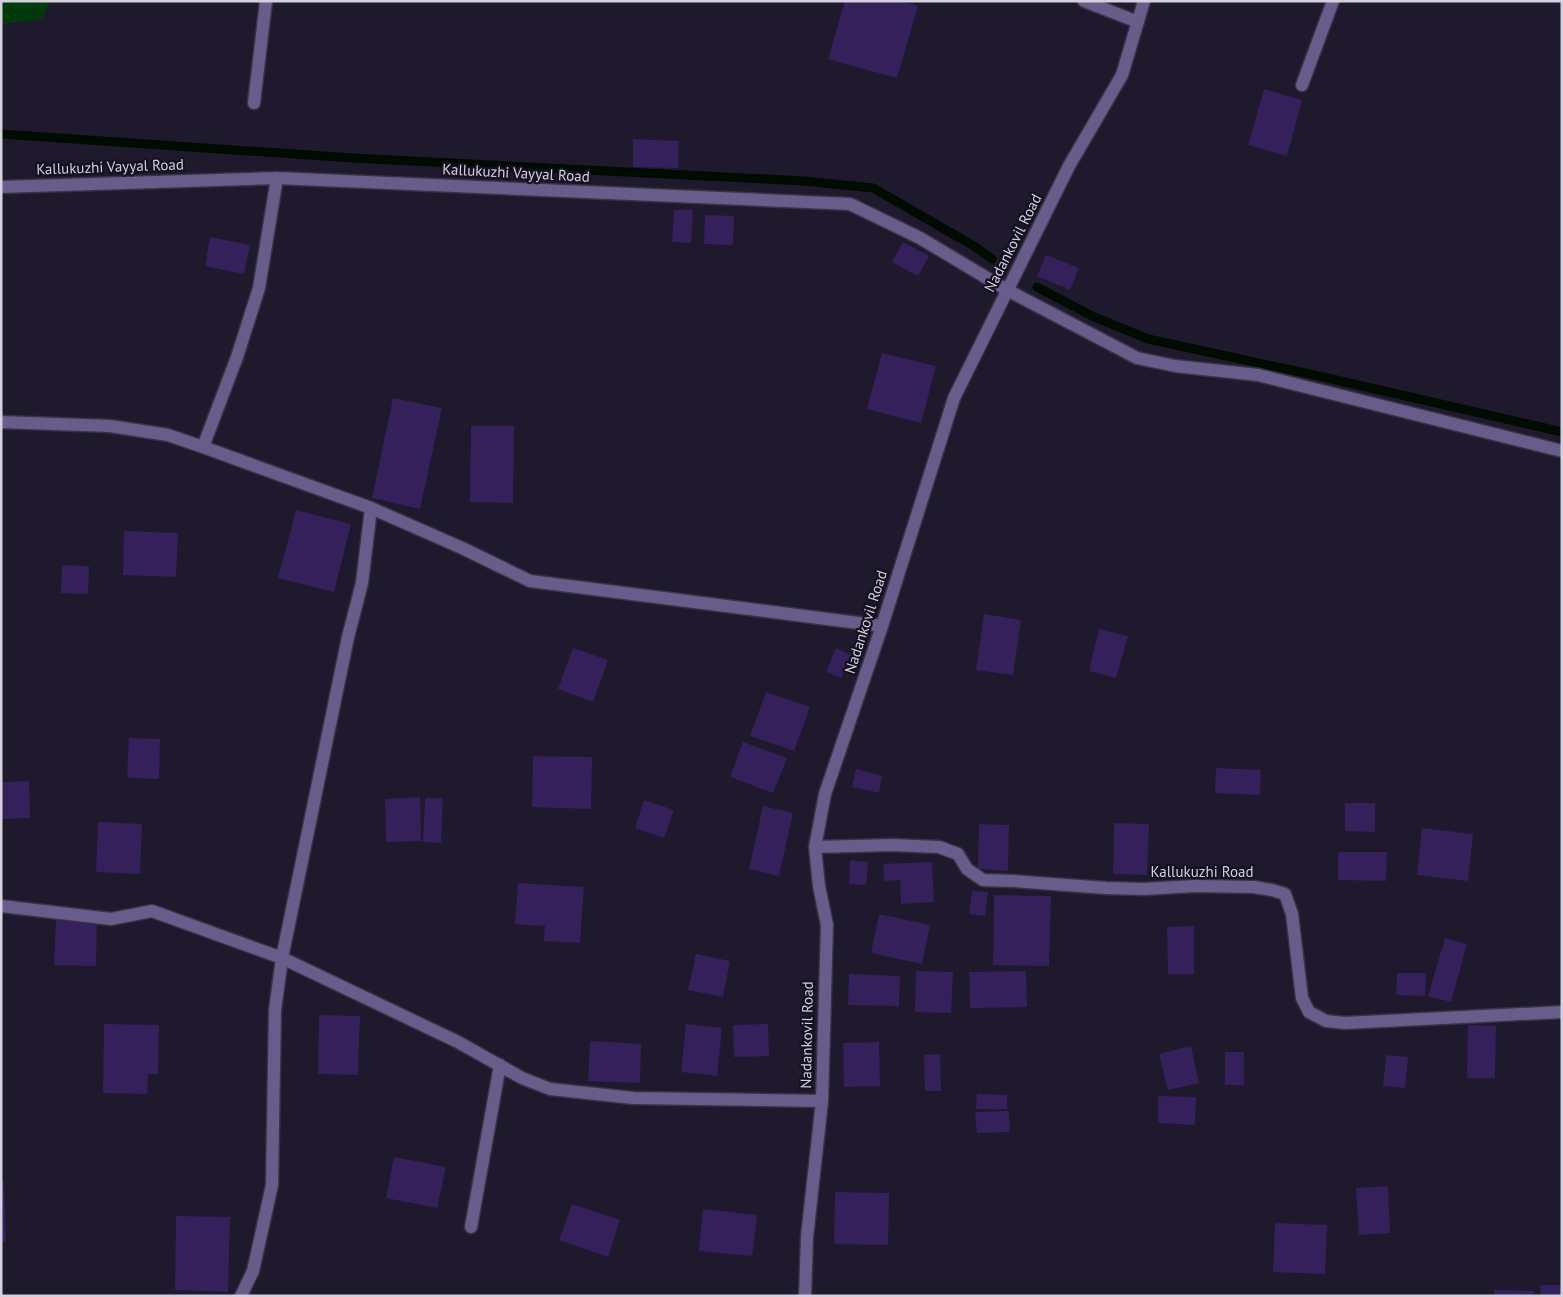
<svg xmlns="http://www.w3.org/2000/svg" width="1563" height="1297" viewBox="0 0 1563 1297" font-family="'PT Sans',sans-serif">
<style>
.green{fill:#00390b}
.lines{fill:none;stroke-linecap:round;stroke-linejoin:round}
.stream{stroke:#000b01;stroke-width:9}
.building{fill:#34205b}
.minor-casing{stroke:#373345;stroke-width:15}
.minor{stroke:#675c8a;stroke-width:12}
.labels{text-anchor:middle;stroke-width:4.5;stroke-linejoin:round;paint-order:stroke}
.street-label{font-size:15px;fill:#d3d1de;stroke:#151022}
</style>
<rect width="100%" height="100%" fill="#1e192c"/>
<path class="green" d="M1,1H51L42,19L1,24Z"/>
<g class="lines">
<path class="stream" d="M1,134L353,158L804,181L873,188L974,246L992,259
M1037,287L1092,316L1148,339L1319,376L1562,432"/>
</g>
<path class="building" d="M845,1H901L918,6L897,78L828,59Z
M1264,89L1302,100L1287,156L1248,145Z
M633,139L679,141L678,168L633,167Z
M674,210H693L691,243L672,242Z
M705,215L734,216L733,245L704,244Z
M210,237L250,245L244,274L205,266Z
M903,242L929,256L918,276L892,262Z
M1046,255L1079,268L1070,290L1037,276Z
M882,353L936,366L921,423L867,409Z
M393,398L442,408L420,509L372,498Z
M471,426H514L513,503L470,502Z
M296,510L351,524L334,592L278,578Z
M124,531L178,533L176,577L123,575Z
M62,565L89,566L88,594L61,593Z
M984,614L1021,620L1013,675L976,670Z
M1099,629L1128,636L1116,678L1089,671Z
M573,648L608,660L593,702L558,689Z
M836,648L851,655L841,678L826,672Z
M766,692L810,707L794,751L750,736Z
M129,738L160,739L159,779L127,778Z
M743,742L787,758L773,793L730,777Z
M533,756L592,757L591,809L532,807Z
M1216,768L1261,770L1260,795L1215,793Z
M856,769L882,776L879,793L852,787Z
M29,781L30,818L1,819V782Z
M420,797L421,841L386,842L385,799Z
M425,798H443L441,843L423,842Z
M644,800L674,810L664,838L635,828Z
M1345,803H1375V832L1345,831Z
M763,806L793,813L779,876L749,869Z
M98,822L142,824L140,874L96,872Z
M1114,823L1149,824L1147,875L1113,874Z
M979,824L1009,825L1008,871L978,869Z
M1422,828L1473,834L1468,881L1417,875Z
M1338,852H1387L1386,881L1338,880Z
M850,860L868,862L866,885L849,884Z
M932,862L934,902L901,904L900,880L884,881L883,864Z
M518,883L584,887L580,943L544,941L545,926L515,924Z
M972,891L988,892L985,916L969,914Z
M994,895L1051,896L1049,966L993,965Z
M879,914L930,925L922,964L871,953Z
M56,919L97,920L96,966L54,965Z
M1194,926V974H1168L1167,927Z
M1445,938L1467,944L1451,1002L1428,996Z
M696,954L730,961L723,997L688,990Z
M916,971L953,972L951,1013L915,1012Z
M1026,971L1027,1007L970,1008L969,972Z
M1397,973H1426L1425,996L1396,995Z
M849,974L900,976L899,1006L848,1005Z
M319,1015L360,1016L358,1075L318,1074Z
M104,1024L159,1025L158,1074H148L147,1094L103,1093Z
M686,1024L722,1028L717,1076L681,1072Z
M768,1024L769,1056L734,1057L733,1025Z
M1468,1025L1496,1026L1495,1078H1467Z
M590,1041L641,1044L640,1083L588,1081Z
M879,1042L880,1086L844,1087L843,1043Z
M1191,1046L1199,1083L1168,1090L1159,1054Z
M1225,1052H1244V1085H1225Z
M940,1054L941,1091H925L924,1055Z
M1386,1055L1408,1057L1405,1088L1383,1086Z
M977,1094L1007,1095V1109H976Z
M1158,1096L1196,1097L1195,1125L1158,1123Z
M1009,1111L1010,1132L977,1133L975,1112Z
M394,1157L446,1167L437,1208L386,1198Z
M1,1181H4L6,1242H1Z
M1388,1186L1390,1233L1359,1235L1356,1188Z
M835,1192L889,1193L888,1245L834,1244Z
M572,1204L620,1220L608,1257L559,1240Z
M703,1209L757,1215L752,1256L699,1251Z
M176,1216L230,1217L228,1292L175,1290Z
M1275,1223L1327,1225L1325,1274L1273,1272Z
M1540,1285H1562V1296H1541Z
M1494,1290L1534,1291V1296H1494Z"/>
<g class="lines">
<defs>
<path id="minor" d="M1084,1L1138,22
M1302,85L1333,1
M254,103L266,1
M1,187L277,178L850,204L920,238L1007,290L1137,358L1175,366L1258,375L1562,451
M1,422L110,426L168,435L203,447L371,508L462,548L530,581L882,626
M203,447L237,357L259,288L277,178
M815,847L892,845L939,847L958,854L967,869L983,880L1014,881L1106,888L1144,889L1195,886L1254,887L1272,890L1285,894L1292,914L1302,998L1309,1012L1326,1021L1345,1023L1562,1012
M1,906L111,919L152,911L282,958L458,1042L522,1078L550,1089L633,1098L822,1101
M471,1227L500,1065
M241,1296L253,1271L272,1185L275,1010L282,958L348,637L362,583L371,508
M805,1296L807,1237L822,1101L827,925L819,886L815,847L825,794L882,626L954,398L1069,166L1122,75L1144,1"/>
</defs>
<use href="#minor" class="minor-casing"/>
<use href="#minor" class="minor"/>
</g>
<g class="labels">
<g class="street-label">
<text transform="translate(110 167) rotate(-2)" y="5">Kallukuzhi Vayyal Road</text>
<text transform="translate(516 173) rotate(3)" y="5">Kallukuzhi Vayyal Road</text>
<text transform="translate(1013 243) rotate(-63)" y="5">Nadankovil Road</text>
<text transform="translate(866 622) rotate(-72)" y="5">Nadankovil Road</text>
<text x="1202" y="877">Kallukuzhi Road</text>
<text transform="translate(807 1035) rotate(-89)" y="5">Nadankovil Road</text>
</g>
</g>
<rect width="1563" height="1297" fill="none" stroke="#d3d1de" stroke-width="5"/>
</svg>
